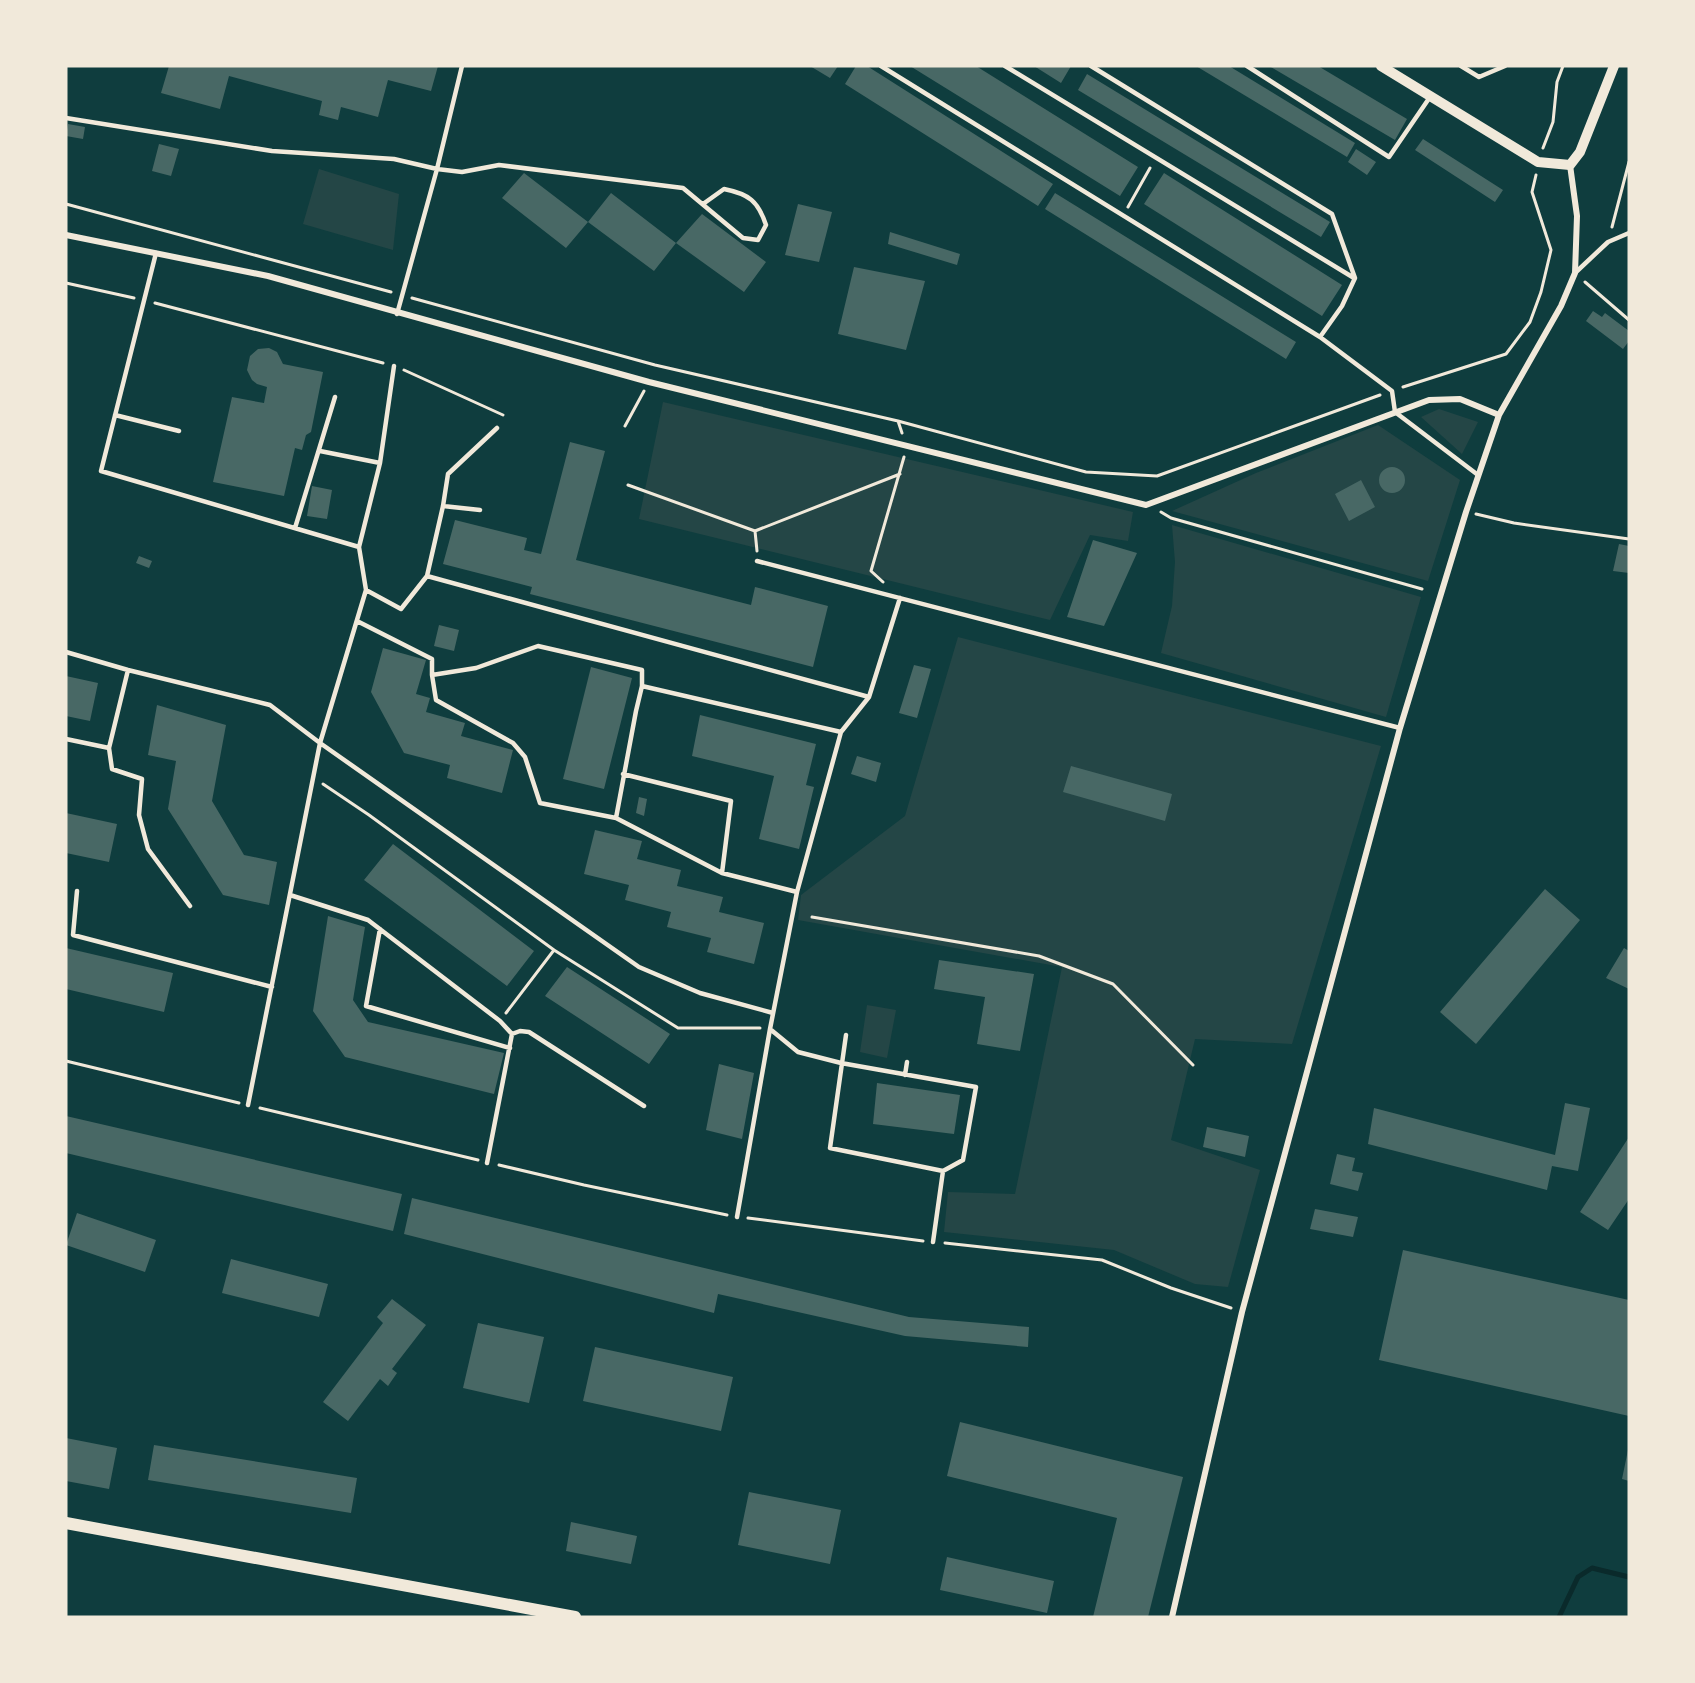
<svg xmlns="http://www.w3.org/2000/svg" width="1695" height="1683" viewBox="0 0 1695 1683" font-family="'Golos Text',sans-serif">
<style>
.green{fill:#244646}
.lines{fill:none;stroke-linecap:round;stroke-linejoin:round}
.stream{stroke:#0a2a2b;stroke-width:5}
.building{fill:#486865}
.path{stroke:#f1e9da;stroke-width:3}
.service{stroke:#f1e9da;stroke-width:4.5}
.minor{stroke:#f1e9da;stroke-width:6}
.tertiary{stroke:#f1e9da;stroke-width:10}
.secondary{stroke:#f1e9da;stroke-width:12}
</style>
<rect width="100%" height="100%" fill="#0f3d3e"/>
<path class="green" d="M319,169L399,194L393,250L303,224Z
M663,402L1133,512L1128,541L1090,535L1050,620L639,519Z
M1439,409L1478,422L1462,454L1421,417Z
M1378,425L1460,480L1428,581L1172,511L1256,473Z
M1172,525L1421,597L1386,717L1161,653L1172,606L1175,562Z
M958,637L1381,746L1292,1044L1195,1039L1171,1140L1260,1170L1228,1287L1195,1284L1114,1250L944,1232L948,1192L1015,1194L1062,967L798,920L801,895L905,816Z
M867,1005L896,1010L887,1058L860,1052Z"/>
<g class="lines">
<path class="stream" d="M1559,1617L1578,1577L1592,1568L1629,1577"/>
</g>
<path class="building" d="M169,66H438L431,91L388,80L378,117L341,107L338,120L319,115L322,101L229,76L220,109L161,93Z
M810,66H838L830,78Z
M856,66H867L1053,184L1038,206L845,84Z
M910,66H976L1138,167L1120,196Z
M1034,66H1071L1061,83Z
M1196,66H1229L1355,143L1347,157Z
M1269,66H1318L1407,119L1395,140Z
M1087,74L1330,222L1321,237L1078,90Z
M68,124L85,127L83,139L66,136Z
M1423,139L1503,190L1495,202L1415,150Z
M159,144L179,149L171,176L152,171Z
M1356,149L1376,162L1367,175L1348,162Z
M524,173L588,222L566,248L502,198Z
M1164,173L1342,285L1322,316L1144,204Z
M611,193L676,243L654,271L588,222Z
M1055,193L1296,342L1286,359L1045,209Z
M798,204L832,212L819,262L785,255Z
M702,214L766,262L744,292L676,243Z
M890,232L960,254L957,265L888,244Z
M854,267L925,281L906,350L838,334Z
M1593,311L1602,317L1605,313L1629,331V341L1623,349L1586,321Z
M269,348L277,352L283,364L323,372L311,432L306,435L302,450L295,448L284,496L213,482L232,397L264,403L267,387L257,384L252,380L247,370L250,356L258,349Z
M570,442L605,451L576,560L751,605L755,587L828,606L813,667L530,594L532,587L443,564L455,520L527,538L524,550L541,554Z
M1379 480a13 13 0 1 1 26 0a13 13 0 1 1-26 0Z
M1361,480L1375,507L1349,521L1335,494Z
M312,486L332,490L327,519L307,516Z
M1093,540L1137,553L1104,626L1067,617Z
M1619,544L1629,546V573L1613,571Z
M139,556L152,561L149,568L136,563Z
M439,625L459,630L454,651L434,646Z
M383,648L426,660L416,694L430,698L426,712L465,723L461,736L513,750L502,793L447,778L450,765L404,753L371,692Z
M914,665L931,669L917,718L899,713Z
M591,667L632,678L604,789L563,779Z
M66,676L98,683L90,721L66,716Z
M157,705L226,725L212,801L244,855L277,862L269,905L223,895L168,809L176,761L148,755Z
M700,715L816,744L806,785L814,787L799,849L759,839L774,776L692,756Z
M857,756L881,763L876,782L851,774Z
M1071,766L1172,794L1165,821L1063,792Z
M639,797L647,799L644,816L636,813Z
M66,813L117,824L109,862L66,853Z
M595,830L642,841L637,859L681,870L677,886L723,897L719,912L764,923L754,964L707,952L711,938L667,927L671,912L625,900L629,885L584,874Z
M393,844L534,951L507,986L364,880Z
M1545,889L1580,920L1476,1044L1440,1012Z
M328,916L365,927L353,1000L368,1022L504,1053L494,1094L345,1057L313,1011Z
M66,948L173,973L164,1012L66,989Z
M1624,948L1629,951V989L1606,978Z
M939,960L1034,974L1020,1051L977,1044L985,997L934,989Z
M567,967L670,1034L649,1064L545,996Z
M719,1064L754,1073L742,1139L706,1130Z
M877,1083L960,1095L954,1134L873,1124Z
M1565,1103L1590,1108L1578,1171L1552,1166L1547,1190L1368,1144L1374,1108L1555,1155Z
M66,1116L402,1194L393,1231L66,1153Z
M1207,1127L1249,1136L1245,1157L1203,1147Z
M1629,1137V1199L1608,1230L1580,1212Z
M1337,1154L1355,1158L1352,1171L1363,1173L1358,1191L1330,1184Z
M412,1198L909,1317L1029,1327L1028,1347L905,1336L718,1294L714,1313L404,1234Z
M1315,1209L1358,1217L1353,1237L1310,1229Z
M77,1213L156,1240L145,1272L66,1245Z
M1403,1250L1629,1300V1416L1379,1360Z
M231,1259L328,1284L319,1317L222,1293Z
M392,1299L426,1325L392,1369L397,1373L388,1386L380,1379L348,1421L323,1402L383,1323L377,1317Z
M478,1323L544,1337L529,1403L463,1388Z
M595,1347L733,1377L721,1431L583,1401Z
M960,1422L1183,1477L1148,1617H1093L1117,1518L947,1476Z
M66,1438L117,1448L109,1489L66,1481Z
M154,1445L357,1478L351,1513L148,1480Z
M1628,1450H1629V1481L1622,1479Z
M749,1492L841,1510L830,1564L738,1545Z
M571,1522L637,1536L631,1564L566,1551Z
M947,1557L1054,1581L1047,1613L940,1590Z"/>
<g class="lines">
<path class="path" d="M1543,148L1553,122L1557,82L1563,66
M66,204L391,292
M1128,207L1150,168
M1612,227L1629,162
M1585,282L1629,320
M66,283L134,298
M412,298L655,365L898,421L1086,472L1157,476L1380,395
M155,303L383,363
M404,370L503,415
M1403,387L1506,354L1530,322L1541,292L1551,250L1532,192L1536,175
M898,421L902,433
M625,426L644,391
M628,485L755,531
M1161,512L1171,518L1422,589
M1476,514L1514,523L1629,539
M757,551L755,531L900,474
M883,582L871,571L904,457
M323,784L369,815L554,950L678,1028H760
M812,917L1039,956L1113,984L1193,1065
M506,1013L554,950
M66,1061L239,1103
M260,1108L478,1160
M499,1165L584,1185L727,1215
M748,1218L923,1241
M945,1243L1102,1260L1171,1288L1231,1308"/>
<path class="service" d="M881,66L1320,337L1392,391L1395,412L1478,475
M1005,66L1354,278
M1091,66L1332,214L1355,278L1342,306L1320,337
M1247,66L1389,157L1430,97
M1461,66L1479,77L1505,66
M66,118L272,151L394,159L437,169L462,172L499,165L683,188L743,238L758,240L766,225C758,201 749,194 724,189L703,204
M156,253L101,471L359,547
M1575,273L1608,242L1629,233
M397,314L437,169L462,66
M115,415L179,431
M320,451L380,463
M443,506L480,510
M295,528L335,397
M757,561L1400,728
M427,576L443,506L448,474L497,428
M366,590L401,609L427,576L869,697
M357,621L432,659V675L476,668L538,646L642,670V686
M66,652L128,670L270,705L320,743L639,967L700,993L773,1013
M432,675L436,700L513,743L525,757L540,803L616,818L722,873L797,892
M66,739L109,748L112,769L142,779L139,815L148,849L190,906
M109,748L128,670
M623,774L731,801L722,873
M616,818L636,711L642,686L841,732
M77,891L73,935L272,987
M290,895L368,920L500,1021L512,1034L520,1031L529,1032L644,1106
M380,929L366,1006L510,1048
M846,1035L830,1148L943,1171L963,1160L976,1087L841,1063L798,1052L770,1029L797,892L841,732L869,697L900,598
M905,1075L907,1062
M248,1105L320,743L366,590L359,547L380,463L394,366
M487,1163L512,1034
M737,1217L770,1029
M933,1242L943,1171"/>
<path class="minor" d="M66,235L268,276L649,382L1146,505L1429,400L1460,399L1499,415
M1172,1617L1242,1312L1400,728L1466,512L1499,415L1561,306L1575,273L1577,216L1570,165"/>
<path class="tertiary" d="M1381,66L1538,162L1570,165L1580,152L1614,66"/>
<path class="secondary" d="M66,1523L575,1617"/>
</g>
<rect width="1695" height="1683" fill="none" stroke="#f1e9da" stroke-width="135"/>
</svg>
